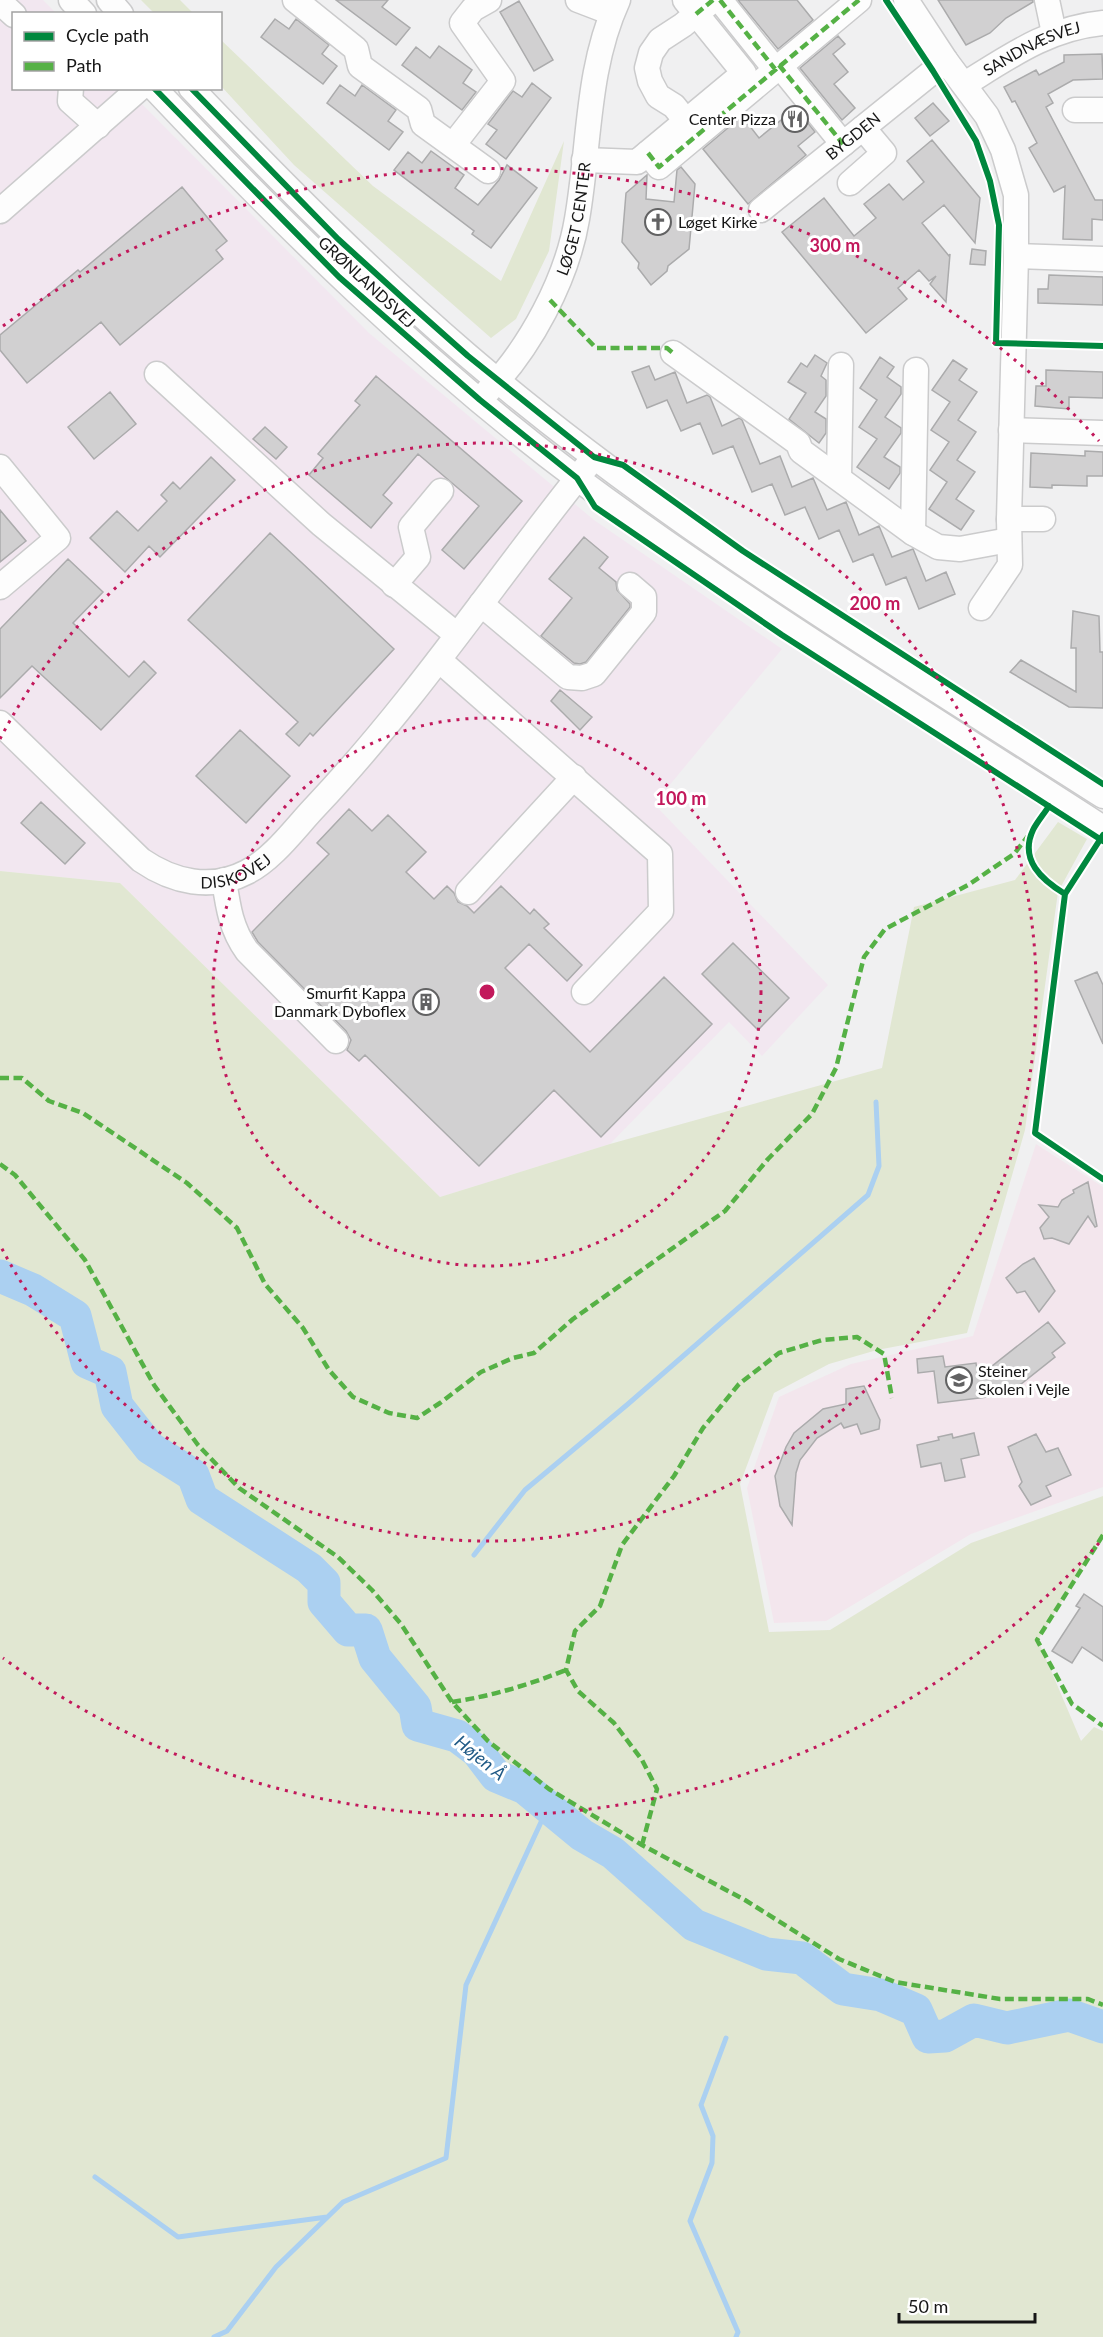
<svg xmlns="http://www.w3.org/2000/svg" width="1103" height="2337" viewBox="0 0 1103 2337" font-family="Lato,sans-serif">
<style>
.industrial{fill:#f2e7f0}
.education{fill:#f3e6ed}
.green{fill:#e1e7d2}
.lines{fill:none;stroke-linecap:round;stroke-linejoin:round}
.stream{stroke:#abd0f1;stroke-width:5}
.river{stroke:#abd0f1;stroke-width:33}
.building{fill:#d1d0d1;stroke:#ababac;stroke-width:1.5}
.minor-casing{stroke:#cbcbcc;stroke-width:27}
.minor{stroke:#fdfdfd;stroke-width:24}
.quiet{stroke:#55b145;stroke-width:4.5;stroke-dasharray:9 4.5;stroke-linecap:butt}
.cycleway-casing{stroke:#fff;stroke-width:10}
.cycleway{stroke:#00873e;stroke-width:6}
.ring{fill:none;stroke:#c2185b;stroke-width:3;stroke-dasharray:3 6}
.labels{text-anchor:middle;stroke-width:6;stroke-linejoin:round;paint-order:stroke}
.street-label{font-size:16px;fill:#161616;stroke:#fff}
.poi-label{font-size:16px;fill:#161616;stroke:#fff;text-anchor:end}
.water-label{font-size:18px;font-style:italic;fill:#205a86;stroke:#fff}
.centre{fill:#c2185b;stroke:#fff;stroke-width:3}
.ring-label{font-size:18px;text-anchor:middle;font-weight:bold;fill:#c2185b;stroke:#fff;stroke-width:6;stroke-linejoin:round;paint-order:stroke}
</style>
<rect width="100%" height="100%" fill="#f0f0f1"/>
<path class="industrial" d="M0,0H43L56,13L14,14V88L127,89L369,333L594,520L782,649L654,804L828,985L762,1056L729,1022L610,1144L440,1197L120,883L0,871Z"/>
<path class="education" d="M1036,1144L1103,1187V1487L971,1534L826,1621L774,1623L747,1488L779,1397L851,1364L973,1336Z"/>
<path class="green" d="M141,0H180L193,13H154Z
M221,40L373,186L501,281L564,141L549,251L516,319L491,338L294,165L221,86Z
M1058,822L1087,839L1058,892L1025,1130L967,1333L877,1350L829,1364L774,1393L740,1484L769,1632L830,1630L971,1543L1103,1496V1535L1038,1640L1081,1741L1094,1727L1103,1731V2337H0V871L120,883L440,1197L610,1144L882,1068L914,907L1015,880Z"/>
<g class="lines">
<path class="stream" d="M474,1555L525,1490L628,1404L868,1195L879,1166L876,1102
M726,2038L701,2105L713,2136L712,2163L690,2221L738,2332L736,2337
M95,2177L178,2237L327,2217
M214,2337L227,2331L276,2267L343,2202L446,2158L466,1985L548,1807"/>
<path class="river" d="M0,1276L33,1290L75,1316L87,1362L110,1372L117,1406L150,1448L193,1475L202,1499L309,1568L324,1583V1602L348,1630H366L375,1658L415,1707L418,1725L457,1736L477,1751L496,1776L525,1788L582,1835L613,1853L694,1925L766,1954L802,1958L843,1989L881,1995L916,2010L928,2037L945,2036L974,2020L1007,2028L1069,2015L1103,2027"/>
</g>
<path class="building" d="M336,0H388L382,7L410,28L396,45Z
M738,0H797L813,20L778,49Z
M938,0H1033V2L1006,18L990,33L966,45Z
M519,1L553,60L534,71L500,12Z
M275,19L289,29L296,19L329,45L322,54L337,66L323,84L261,37Z
M838,36L845,44L833,54L848,72L834,84L855,108L842,120L800,68Z
M439,46L472,70L463,83L476,92L462,110L402,65L416,47L430,58Z
M1102,54L1103,79L1073,80L1048,94L1053,103L1046,107L1095,200H1103V220L1092,219V240L1063,239L1065,186L1054,192L1029,148L1037,143L1015,101L1012,102L1004,87L1036,70L1039,75L1064,62V55Z
M532,83L551,98L506,159L486,144L497,130L488,124L513,91L522,97Z
M340,85L355,96L362,85L396,110L388,121L403,132L389,150L327,103Z
M933,103L949,121L930,136L915,118Z
M796,108L815,132L798,146L806,155L748,204L703,149L742,116L759,138Z
M932,140L980,198L975,243L944,205L922,223L949,256L950,254L946,302L930,284L936,276L929,281L919,270L898,288L907,299L866,333L782,232L824,198L854,236L876,218L864,204L889,184L903,200L924,182L907,161Z
M431,151L464,175L455,188L478,205L499,180L507,165L537,188L491,248L472,234L474,231L394,170L408,152L422,163Z
M681,167L695,184L689,249L668,266L667,271L651,285L638,268L639,263L622,242L626,193L647,175L646,199L674,202L677,170Z
M182,187L227,241L216,250L223,259L120,345L101,322L27,383L0,350V335L78,270L80,272Z
M972,249L986,251L985,265L970,264Z
M1049,275L1103,277V305L1038,303V289H1048Z
M815,355L827,363L821,376L826,380V396L815,412L826,419V433L819,443L789,419L806,393L788,382L801,363L807,367Z
M880,357L894,367L887,377L901,387V394L885,417L901,428V433L884,457L900,467V473L889,489L857,467L877,439L859,427L877,400L860,388Z
M953,360L967,369L959,380L977,392L958,420L976,432L957,460L975,472L956,499L974,511L961,530L929,509L947,482L930,470L949,442L931,430L950,402L932,390Z
M649,366L655,380L675,372L687,403L707,395L710,397L722,426L739,418L742,420L760,464L780,456L792,487L813,478L827,510L846,502L859,535L879,526L892,557L913,549L926,581L946,572L955,594L919,609L906,577L886,585L873,554L853,562L839,530L819,539L805,507L785,515L772,484L752,492L733,446L713,454L700,423L681,431L667,400L647,408L632,372Z
M1046,370L1103,372V398L1069,397V409L1035,406L1036,386H1046Z
M376,376L522,501L464,569L442,550L479,506L418,454L383,495L392,503L371,528L309,475L323,458L318,454L360,405L355,401Z
M110,392L136,424L94,459L68,427Z
M265,427L287,447L276,459L253,439Z
M1085,451L1103,452V476H1087V486L1052,485V488L1030,487L1031,453L1085,456Z
M211,457L235,480L160,557L149,546L125,572L90,538L117,511L138,531L167,501L161,495L173,482L180,489Z
M0,510L26,541L0,562Z
M270,533L394,649L313,736L310,733L299,746L286,734L298,722L188,620Z
M584,537L608,557L599,568L616,582L617,590L630,604V607L586,662L580,664L574,663L541,636L572,598L549,579Z
M68,559L103,592L73,623L129,677L144,661L156,673L101,730L32,666L0,698V629Z
M1073,611L1099,616L1100,652H1103V708L1069,707L1010,672L1021,660L1076,692V648H1071Z
M560,690L592,717L580,730L551,701Z
M240,730L290,776L246,823L196,776Z
M41,802L85,843L65,864L21,823Z
M349,809L372,831L388,815L426,852L406,872L434,899L447,886L454,893L458,902L467,906L474,913L501,886L530,914L534,909L549,924L544,928L582,965L567,981L529,944L505,968L590,1052L664,977L712,1024L601,1137L554,1090L479,1166L365,1055L359,1061L347,1050L351,1040L346,1031L258,942L252,932L329,854L317,843Z
M733,943L789,998L758,1030L702,974Z
M1097,972L1103,985V1044L1075,981Z
M1088,1182L1097,1226L1095,1227L1088,1216L1069,1244L1052,1238L1044,1239L1040,1228L1049,1217L1039,1205L1058,1207L1062,1200L1074,1193L1073,1190Z
M1034,1258L1055,1291L1039,1312L1025,1291L1017,1293L1006,1278L1023,1264Z
M1048,1322L1065,1343L1052,1353L1055,1357L1021,1384L996,1396L938,1403L934,1371L918,1373L917,1359L943,1356L945,1367L976,1363L978,1377Z
M864,1386L880,1420L879,1429L861,1434L857,1424L844,1428L841,1423L817,1438L800,1460L796,1473L792,1525L780,1506L775,1476L786,1447L794,1433L823,1409L846,1404V1389Z
M974,1433L979,1455L961,1459L965,1477L945,1481L941,1463L921,1467L917,1445L939,1440L938,1437L952,1434L953,1438Z
M1036,1434L1046,1452L1058,1448L1071,1475L1046,1486L1051,1496L1031,1505L1019,1486L1022,1482L1008,1447Z
M1084,1594L1103,1607V1661L1082,1647L1072,1663L1052,1651L1080,1608L1076,1606Z"/>
<g class="lines">
<defs>
<g id="minor">
<path d="M71,0L84,14"/>
<path d="M109,0L121,14"/>
<path d="M295,0L356,49L360,66L419,109L423,124L488,171"/>
<path d="M578,0L612,13"/>
<path d="M720,0L775,69"/>
<path d="M906,0L946,61L987,116L1003,150L1016,195V256L1009,519L1010,565L981,608"/>
<path d="M1047,0L1054,33"/>
<path d="M0,2L14,15"/>
<path d="M779,65L843,144"/>
<path id="s1" d="M965,84C1010,56 1049,28 1103,23"/>
<path d="M71,88L70,101L98,126"/>
<path d="M154,88C286,228 423,363 578,479C746,604 927,714 1103,828"/>
<path d="M191,88C280,181 370,272 467,355C663,523 886,657 1103,796"/>
<path d="M1075,110H1103"/>
<path d="M686,121L674,106L658,96L650,81L647,68L651,53L660,40L683,25L713,0"/>
<path d="M453,145L503,81L462,23L473,9L489,0"/>
<path d="M648,153L659,167L859,0"/>
<path d="M584,160L637,162L744,73L685,0"/>
<path d="M850,183L884,153L863,128"/>
<path id="s2" d="M761,210L946,61"/>
<path d="M0,211L140,88"/>
<path d="M1016,256L1103,259"/>
<path d="M673,353L798,443L801,451L913,533L938,547L960,549L1009,540"/>
<path d="M157,374L321,524L457,635"/>
<path id="s3" d="M488,391C530,348 567,279 577,219C590,145 586,70 618,0"/>
<path d="M1011,430L1103,433"/>
<path d="M0,467L58,538L0,587"/>
<path d="M839,477L841,365"/>
<path d="M1009,519H1043"/>
<path d="M913,533L916,370"/>
<path d="M394,585L418,557L411,527L441,491"/>
<path d="M481,604L568,677L582,678L594,674L644,612V597L630,585"/>
<path d="M439,660L660,854L661,911L584,992"/>
<path id="s4" d="M0,723L141,860C173,882 211,891 247,872C274,858 295,828 316,806C416,700 496,579 587,466"/>
<path d="M224,880C228,907 231,929 247,951L336,1041"/>
<path d="M468,892L574,777"/>
</g>
</defs>
<use href="#minor" class="minor-casing"/>
<use href="#minor" class="minor"/>
<path class="quiet" d="M720,0L775,69
M696,14L713,0
M779,65L843,144
M648,153L659,167L859,0
M550,300L596,348H667L673,353
M0,1078H22L49,1101L83,1113L187,1183L237,1228L265,1284L303,1328L329,1370L353,1397L389,1413L417,1418L440,1403L481,1372L513,1358L534,1353L573,1319L725,1211L768,1159L812,1114L836,1068L864,957L885,929L968,885L1014,854L1028,836
M0,1164L15,1175L85,1260L154,1385L198,1445L239,1488L338,1557L372,1590L401,1624L452,1702L488,1741L549,1789L642,1845L745,1900L839,1959L895,1982L1000,1999H1088L1103,2005
M1103,1535L1037,1640L1072,1704L1103,1726
M452,1702C492,1696 528,1685 566,1670
M642,1845L657,1789L642,1760L614,1723L578,1691L566,1670L575,1631L600,1606L622,1545L674,1476L703,1428L739,1384L779,1353L822,1340L857,1337L884,1354L892,1398"/>
<defs>
<path id="cycleway" d="M886,0L933,71L976,141L990,181L999,225L996,343L1103,346
M154,88L339,277L480,400L577,478L595,507L782,635L1103,841
M191,88L338,239L405,300L468,356L594,457L623,465L743,551L1103,784
M1049,806C1044,814 1037,822 1033,830C1019,860 1042,880 1065,894
M1103,835L1065,894L1035,1133L1103,1179"/>
</defs>
<use href="#cycleway" class="cycleway-casing"/>
<use href="#cycleway" class="cycleway"/>
</g>
<g class="ring">
<circle cx="487" cy="992" r="274"/>
<path d="M0 739A549 549 0 1 1 0 1245"/>
<path d="M1099 1543A823 823 0 0 1 3 1658M3 326A823 823 0 0 1 1099 441"/>
</g>
<defs>
<symbol id="restaurant-ring" viewBox="-11 -11 22 22"><circle r="9.5" fill="#fff" stroke="#626263" stroke-width="1.5"/><path d="M-5-6h1v4h1v-4h1v4h1v-4h1v5L-1.5 .5V6h-2V.5L-5-1ZM5-6V6H3V1.5H1.5Q1.5-4 5-6Z" fill="#626263"/></symbol>
<symbol id="church-ring" viewBox="-11 -11 22 22"><circle r="9.5" fill="#fff" stroke="#626263" stroke-width="1.5"/><path d="M-1.2-6h2.4v3.5h3.3v2.4h-3.3V6h-2.4V-.1h-3.3v-2.4h3.3Z" fill="#626263"/></symbol>
<symbol id="building-ring" viewBox="-11 -11 22 22"><circle r="9.5" fill="#fff" stroke="#626263" stroke-width="1.5"/><path d="M-4-6H4V6H1V3H-1V6H-4ZM-2.5-4.3h1.7v1.8h-1.7ZM.8-4.3h1.7v1.8H.8ZM-2.5-1h1.7V.8h-1.7ZM.8-1h1.7V.8H.8Z" fill="#626263"/></symbol>
<symbol id="school-ring" viewBox="-11 -11 22 22"><circle r="9.5" fill="#fff" stroke="#626263" stroke-width="1.5"/><path d="M0-5L7-2L0 1L-7-2ZM-4 1L0 2.5L4 1V4Q0 6-4 4Z" fill="#626263"/></symbol>
</defs>
<g fill-rule="evenodd">
<use href="#restaurant-ring" x="780" y="104" width="30" height="30"/>
<use href="#church-ring" x="643" y="207" width="30" height="30"/>
<use href="#building-ring" x="411" y="987" width="30" height="30"/>
<use href="#school-ring" x="944" y="1365" width="30" height="30"/>
</g>
<g class="labels">
<g class="street-label">
<text dy="6" stroke="none"><textPath href="#s1" startOffset="76">SANDNÆSVEJ</textPath></text>
<text dy="6" stroke="none"><textPath href="#s2" startOffset="118">BYGDEN</textPath></text>
<text dy="6" stroke="none"><textPath href="#s3" startOffset="196">LØGET CENTER</textPath></text>
<text transform="translate(367 282) rotate(43)" y="6">GRØNLANDSVEJ</text>
<text dy="6" stroke="none"><textPath href="#s4" startOffset="298">DISKOVEJ</textPath></text>
</g>
<g class="poi-label">
<text x="776" y="125">Center Pizza</text>
<text x="678" y="228" text-anchor="start">Løget Kirke</text>
<text x="406" y="999">Smurfit Kappa<tspan x="406" dy="18">Danmark Dyboflex</tspan></text>
<text x="978" y="1377" text-anchor="start">Steiner<tspan x="978" dy="18">Skolen i Vejle</tspan></text>
</g>
<g class="water-label">
<text transform="translate(480 1758) rotate(39)" y="6">Højen Å</text>
</g>
</g>
<circle cx="487" cy="992" r="9" class="centre"/>
<g class="ring-label">
<text x="835" y="252">300 m</text>
<text x="875" y="610">200 m</text>
<text x="681" y="805">100 m</text>
</g>
<rect x="12" y="12" width="210" height="78" fill="#ffffff" stroke="#a2a2a2" stroke-width="1.5"/>
<rect x="24" y="32" width="30" height="9" fill="#00873e" stroke="#a2a2a2" stroke-width="1.5"/>
<text x="66" y="42" font-size="18" fill="#161616">Cycle path</text>
<rect x="24" y="62" width="30" height="9" fill="#55b145" stroke="#a2a2a2" stroke-width="1.5"/>
<text x="66" y="72" font-size="18" fill="#161616">Path</text>
<path d="M899 2313v9h136v-9" fill="none" stroke="#161616" stroke-width="3"/>
<text x="908" y="2313" font-size="18" fill="#161616" stroke="#ffffff" stroke-width="4.5" paint-order="stroke">50 m</text>
</svg>
